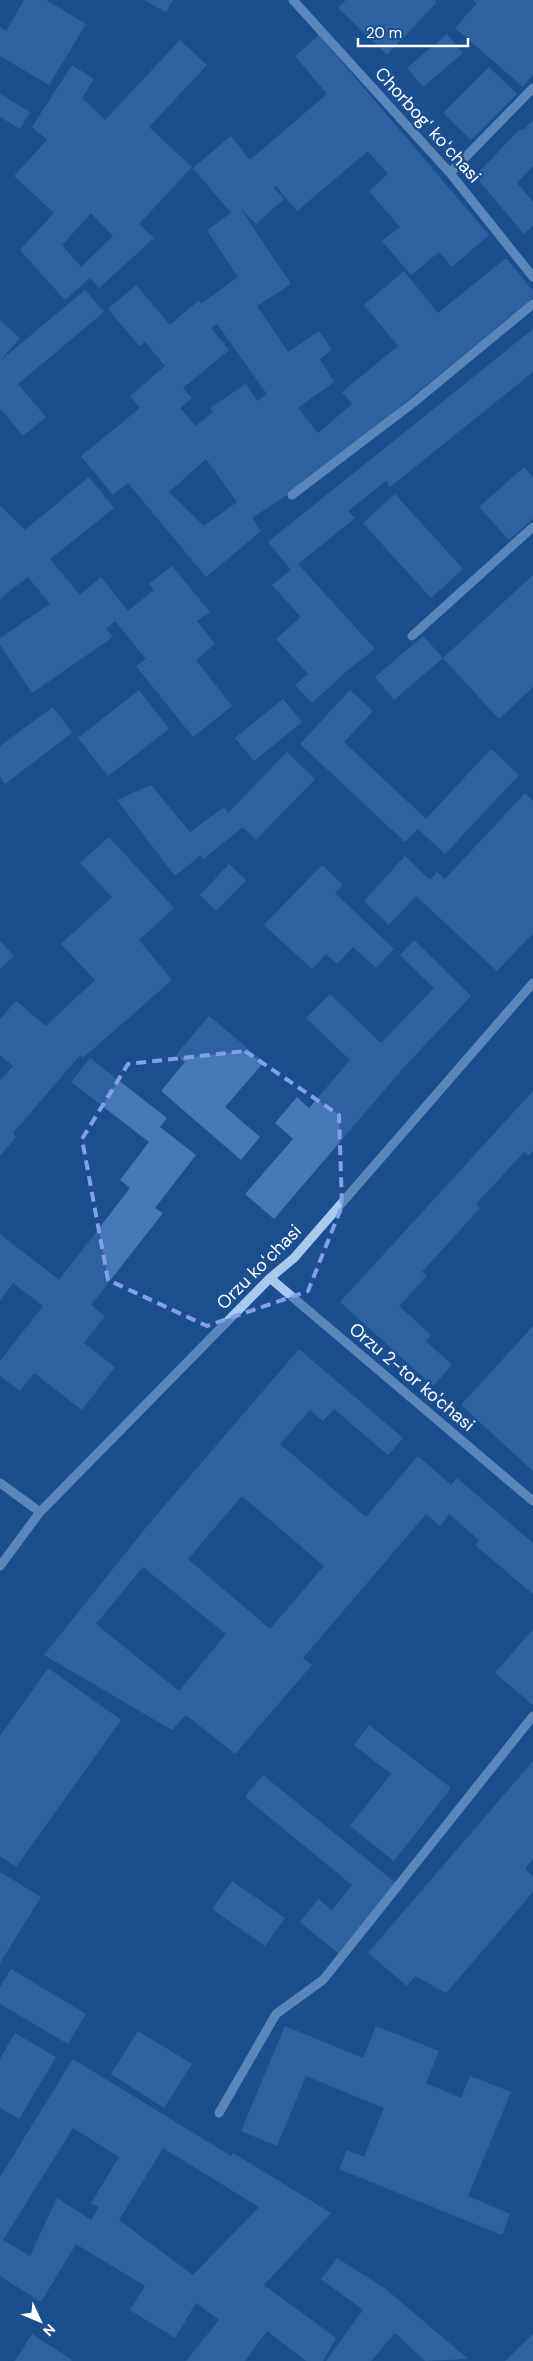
<svg xmlns="http://www.w3.org/2000/svg" width="533" height="2361" viewBox="0 0 533 2361" font-family="'DM Sans',sans-serif">
<style>
.building{fill:#4478b7;fill-rule:evenodd}
.lines{fill:none;stroke-linecap:round;stroke-linejoin:round}
.minor{stroke:#a9c9ee;stroke-width:9}
.marked{fill:none;stroke:#839eea;stroke-width:4;stroke-dasharray:10 6;stroke-linejoin:round}
.labels{text-anchor:middle;stroke-width:5;stroke-linejoin:round;paint-order:stroke}
.street-label{font-size:18px;fill:#fff;stroke:#1b4f8f}
</style>
<rect width="100%" height="100%" fill="#1b4f8f"/>
<path class="building" d="M24,0H46L86,24L49,85L0,56V27L6,31Z
M144,0H173L166,12Z
M346,0H435L437,2L387,55L338,8Z
M473,0H533V75L523,87L455,28L477,3Z
M447,34L463,53L423,87L407,68Z
M319,35L489,235L452,267L439,252L411,275L382,241L400,227L369,191L388,174L368,151L297,211L276,186L274,188L284,199L256,224L240,208L291,284L257,306L288,352L319,331L332,350L320,359L334,382L298,408L318,433L352,404L342,392L398,346L364,305L404,271L438,313L506,258L533,291V298L310,480L252,518L261,531L206,577L128,483L113,495L81,456L140,408L130,396L165,366L145,342L139,346L108,309L136,285L170,325L199,300L201,304L238,277L207,230L231,213L193,168L231,136L250,160L327,94L295,56ZM217,324L267,394L257,401L246,384L210,408L213,412L196,426L180,408L192,398L183,388L229,350L211,328ZM206,459L237,502L204,526L169,492Z
M180,40L207,65L149,127L192,167L139,224L154,238L99,288L90,278L65,300L20,250L54,213L14,176L47,140L32,127L72,65L94,79L82,98L105,120ZM91,213L113,236L81,267L62,245Z
M489,67L517,94L471,140L443,113Z
M0,94L30,112L20,129L0,117Z
M533,120V166L517,183L533,202V226L524,234L475,176L519,130H524Z
M85,290L104,312L18,384L46,417L23,436L0,408V361Z
M0,320L20,338L0,361Z
M533,329V372L390,487L386,481L348,511L355,518L298,564L375,649L349,669L312,703L295,685L308,674L276,639L301,617L272,585L291,570L268,542Z
M524,467L533,477V519L509,540L479,507Z
M89,477L114,508L50,559L80,595L101,577L128,611L154,590L149,584L172,566L210,612L197,621L215,644L196,660L232,706L193,737L136,666L146,659L115,621L106,629L113,637L32,693L0,645V638L50,604L28,577L9,591L0,600V506L25,530Z
M395,494L463,569L431,598L363,523Z
M533,575V687L499,719L443,658L394,700L375,677L423,636L443,658Z
M139,690L169,729L108,776L78,738Z
M350,690L373,711L344,742L426,819L491,749L519,775L445,854L418,829L405,842L300,744Z
M283,699L302,722L254,761L235,738Z
M53,707L72,733L5,784L0,777V746Z
M287,752L315,779L256,840L243,827L203,859L201,855L175,876L117,800L151,785L190,832L224,807L228,813Z
M525,793L533,801V933L497,971L416,896L389,925L364,901L405,856L430,880L437,872L445,879Z
M109,837L174,908L139,940L172,980L83,1058L80,1055L13,1133L16,1137L0,1156V1081L13,1066L0,1055V1017L1,1018L16,1001L46,1026L95,980L61,944L112,897L80,863Z
M229,864L246,880L216,911L200,895Z
M322,865L343,885L335,893L394,949L376,968L353,947L337,964L326,954L312,969L264,925Z
M414,940L471,996L405,1066L274,1219L245,1194L293,1139L275,1123L297,1097L309,1108L350,1060L306,1018L330,994L381,1043L434,988L400,955Z
M0,941L14,956L0,969Z
M209,1016L264,1062L225,1107L260,1137L241,1160L161,1091L185,1062L176,1055Z
M90,1058L167,1118L160,1127L196,1155L155,1208L163,1213L91,1305L105,1316L84,1343L115,1367L82,1410L34,1373L20,1391L0,1376V1361L43,1306L13,1283L0,1301V1234L59,1280L130,1188L120,1180L149,1142L71,1082Z
M533,1091V1151L529,1156L524,1152L476,1204L480,1208L422,1272L427,1276L399,1306L431,1335L426,1341L452,1365L433,1386L340,1302Z
M533,1326V1471L461,1405Z
M299,1349L403,1438L388,1455L334,1409L323,1421L310,1410L280,1444L366,1517L418,1456L451,1485L457,1478L533,1543V1594L475,1545L479,1540L449,1514L440,1526L426,1514L303,1658L312,1665L235,1754L186,1715L172,1730L44,1655L148,1525ZM242,1496L324,1566L270,1629L188,1559ZM143,1567L226,1634L179,1691L96,1624Z
M533,1629V1705L495,1673Z
M48,1668L121,1720L16,1867L0,1856V1736Z
M369,1725L451,1788L394,1861L350,1826L391,1774L354,1745Z
M533,1761V1859L525,1869L533,1876V1892L446,1993L415,1976L407,1986L368,1953Z
M263,1775L397,1884L339,1954L300,1922L318,1899L332,1910L352,1885L245,1797Z
M0,1872L41,1897L0,1963Z
M232,1881L285,1918L265,1946L212,1909Z
M11,1969L86,2014L68,2044L0,2004V1987Z
M285,2026L363,2058L376,2026L439,2051L426,2083L461,2098L470,2076L511,2092L468,2196L510,2214L502,2235L339,2169L347,2150L364,2157L384,2108L306,2076L277,2146L241,2131Z
M138,2031L192,2064L164,2108L111,2074Z
M15,2033L56,2057L19,2119L0,2108V2059Z
M73,2059L231,2156L233,2153L331,2213L264,2285L336,2338L323,2361H306L267,2331L245,2361H186L219,2320L196,2303L175,2338L130,2310L145,2286L76,2244L41,2302L0,2276V2177ZM73,2128L119,2157L91,2203L99,2207L91,2220L57,2198L30,2256L3,2240ZM163,2148L259,2207L193,2275L119,2220Z
M337,2258L387,2290L468,2359L425,2361L395,2333L371,2361H326L363,2310L321,2279Z
M32,2334L72,2360L71,2361H15Z
M533,2334V2361H505Z"/>
<g class="lines">
<path class="minor" d="M293,0L450,173L533,277
M450,173L533,88
M292,495L413,403L533,304
M412,636L533,527
M270,1278L533,1501
M0,1483L40,1512
M0,1566L40,1512L270,1278L294,1258L533,983
M219,2113L276,2014L323,1980L533,1716"/>
</g>
<path d="M0 0H533V2361H0ZM245,1051L339,1115L342,1206L308,1291L207,1326L108,1280L82,1139L128,1064Z" fill="#1b4f8f" fill-opacity=".55" fill-rule="evenodd"/>
<path class="marked" d="M245,1051L339,1115L342,1206L308,1291L207,1326L108,1280L82,1139L128,1064Z"/>
<g class="labels">
<g class="street-label">
<text transform="translate(428 125) rotate(48)" y="6">Chorbogʻ koʻchasi</text>
<text transform="translate(259 1267) rotate(-45)" y="6">Orzu koʻchasi</text>
<text transform="translate(412 1377) rotate(40)" y="6">Orzu 2-tor ko'chasi</text>
</g>
</g>
<g transform="translate(40 2321) rotate(134)" stroke="#1b4f8f" stroke-width="4" paint-order="stroke">
<path d="M0-4L9 19L0 12L-9 19Z" fill="#ffffff"/>
<text y="-8" font-size="14" font-weight="bold" text-anchor="middle" fill="#ffffff">N</text>
</g>
<path d="M358 38v8h110v-8" fill="none" stroke="#ffffff" stroke-width="2.5"/>
<text x="366" y="38" font-size="15" fill="#ffffff" stroke="#1b4f8f" stroke-width="4" paint-order="stroke">20 m</text>
</svg>
